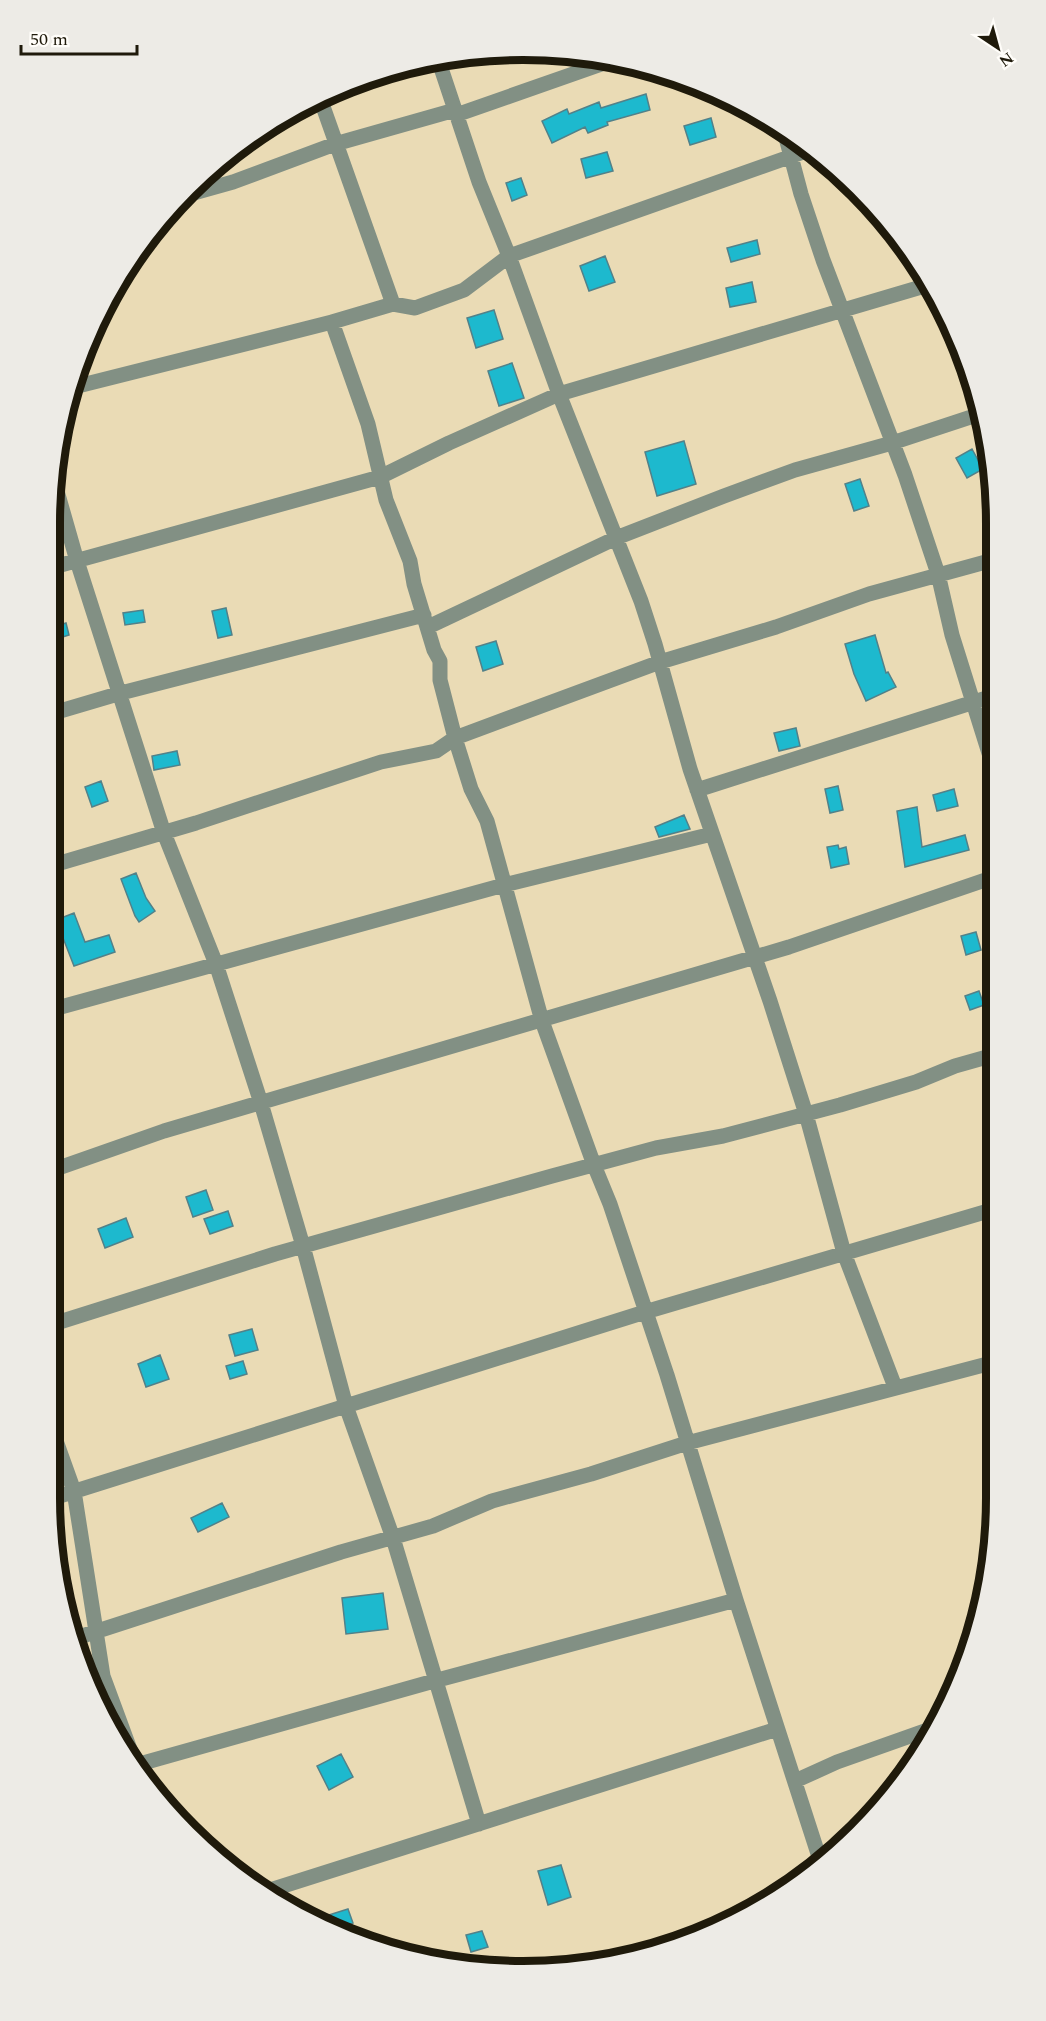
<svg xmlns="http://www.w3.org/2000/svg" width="1046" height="2021" viewBox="0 0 1046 2021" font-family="Spectral,serif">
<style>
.building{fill:#1db9ce;stroke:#528189;stroke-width:1.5}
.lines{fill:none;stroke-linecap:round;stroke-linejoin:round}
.minor{stroke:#829084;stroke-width:15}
.rim{fill:none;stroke:#1f1a0b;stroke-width:8}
</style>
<rect width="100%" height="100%" fill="#eadbb5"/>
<path class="building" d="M646,94L650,110L607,122L608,125L588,133L585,127L552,143L542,121L567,109L569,114L599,102L601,108Z
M711,118L716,137L690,145L684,126Z
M607,152L613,171L586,178L581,159Z
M521,178L527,195L512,201L506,183Z
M757,240L760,254L731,262L727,248Z
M605,256L615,282L589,291L580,266Z
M752,282L756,302L730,307L726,288Z
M494,310L503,339L476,348L467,318Z
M512,363L524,398L499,406L488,371Z
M684,441L696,484L657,496L645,452Z
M972,449L983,469L967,478L956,458Z
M860,479L869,506L854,511L845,484Z
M226,608L232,635L218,638L212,611Z
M143,610L145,622L125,625L123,613Z
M66,623L69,635L50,641V628Z
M875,635L886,673L888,672L896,687L866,701L854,674L845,644Z
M496,641L503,664L483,671L476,647Z
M796,728L800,746L779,751L774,733Z
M177,751L180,765L154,770L152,756Z
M101,781L108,801L92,807L85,787Z
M838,786L843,810L830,813L825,789Z
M954,789L958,806L937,811L933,795Z
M917,807L922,847L965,835L969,850L905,867L897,811Z
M684,815L690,829L659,837L655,827Z
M838,845L839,849L846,847L849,864L831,868L827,847Z
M136,873L146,898L155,911L139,922L135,916L121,879Z
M74,913L85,942L109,935L115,952L74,966L56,920Z
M976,932L981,950L966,955L961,936Z
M979,991L984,1005L970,1010L965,996Z
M206,1190L213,1210L193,1217L186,1197Z
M228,1211L233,1226L210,1234L204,1219Z
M126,1218L133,1237L105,1248L98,1229Z
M252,1329L258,1350L235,1356L229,1335Z
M160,1355L169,1379L146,1387L138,1364Z
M243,1361L247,1374L230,1379L226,1366Z
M222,1503L229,1517L198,1532L191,1518Z
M383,1593L388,1629L346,1634L342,1598Z
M341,1754L353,1777L329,1790L317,1766Z
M561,1865L571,1897L548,1905L538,1871Z
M348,1909L353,1923L340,1928L316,1919Z
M482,1931L488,1947L471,1952L466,1935Z"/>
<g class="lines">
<path class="minor" d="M438,59L479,182L509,256L559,394L641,601L655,644L690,769L770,1001L806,1114L844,1253L895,1387
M320,98L393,304
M456,115L613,60
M785,134L801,194L823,260L905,475L938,574L952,635L993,766
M809,150L509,256L464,290L415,308L393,304L332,322L368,424L386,500L410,561L414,584L434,650L440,661V680L455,738L471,789L487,821L542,1021L594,1165L610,1204L667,1375L736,1600L820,1860
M183,196L233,182L335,144L455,110
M70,388L332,322
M53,477L77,561L164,833L216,964L261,1103L303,1246L346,1406L393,1538L479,1824
M50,568L380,477L449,443L559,394L928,285
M428,627L616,538L724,496L795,470L892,443L980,414
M50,714L121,693L424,615
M697,790L993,696
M50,866L196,823L381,762L436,751L455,738L660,662L776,627L869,594L993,560
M50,1010L504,885L712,834
M50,1171L164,1131L789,947L994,877
M50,1325L275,1254L552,1176L656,1148L723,1136L840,1105L916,1082L955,1066L994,1055
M50,1424L74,1491L103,1676L134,1760
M50,1499L645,1312L995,1209
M73,1639L341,1552L433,1526L492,1501L591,1474L687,1443L995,1362
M136,1765L434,1681L736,1600
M795,1781L837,1762L933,1728
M264,1892L777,1729"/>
</g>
<path d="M0 0H1046V2021H0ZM523 60H523A463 463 0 0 1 986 523V1498A463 463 0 0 1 523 1961H523A463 463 0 0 1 60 1498V523A463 463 0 0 1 523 60Z" fill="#edebe6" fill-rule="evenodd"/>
<path class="rim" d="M523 60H523A463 463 0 0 1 986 523V1498A463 463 0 0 1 523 1961H523A463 463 0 0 1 60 1498V523A463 463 0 0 1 523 60Z"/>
<g transform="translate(998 48) rotate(144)" stroke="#fffdf9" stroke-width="4.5" paint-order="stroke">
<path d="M0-4.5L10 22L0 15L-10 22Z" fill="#1f1a0b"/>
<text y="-9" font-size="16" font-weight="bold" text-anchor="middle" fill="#1f1a0b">N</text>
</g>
<path d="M21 45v9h116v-9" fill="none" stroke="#1f1a0b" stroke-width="3"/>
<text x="30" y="45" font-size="18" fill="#1f1a0b" stroke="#fffdf9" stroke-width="4.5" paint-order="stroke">50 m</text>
</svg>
